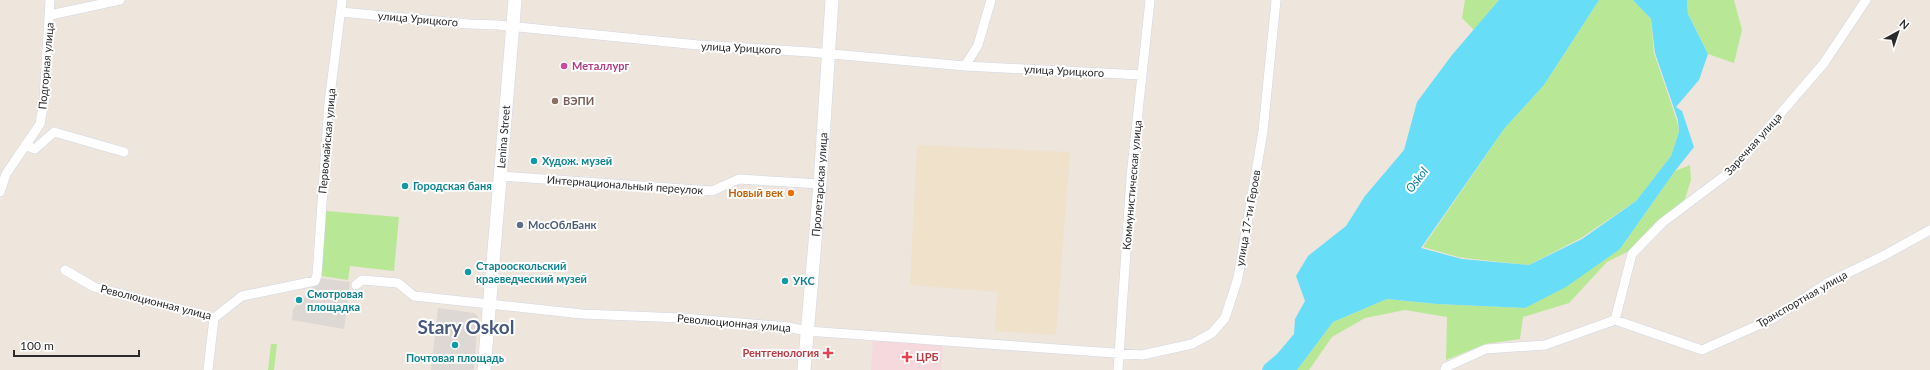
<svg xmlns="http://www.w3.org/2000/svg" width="1930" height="370" viewBox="0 0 1930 370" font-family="Lato,sans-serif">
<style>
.education{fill:#f0e1ca}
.medical{fill:#f5d9dd}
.green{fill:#b8e895}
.plaza{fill:#ddd8d3}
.water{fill:#68ddf7}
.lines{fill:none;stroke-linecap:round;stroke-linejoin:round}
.minor-casing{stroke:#d1d7e5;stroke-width:10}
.secondary-casing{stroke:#d1d7e5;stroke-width:14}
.minor{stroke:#fff;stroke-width:9}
.secondary{stroke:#fff;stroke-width:13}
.hotel-dot{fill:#d1479c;stroke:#fff;stroke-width:1.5}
.education-dot{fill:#8d6e63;stroke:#fff;stroke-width:1.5}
.culture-dot{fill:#0f9aa8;stroke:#fff;stroke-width:1.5}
.food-dot{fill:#e8710a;stroke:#fff;stroke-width:1.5}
.service-dot{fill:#5c6f8a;stroke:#fff;stroke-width:1.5}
.health-dot{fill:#e0444e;stroke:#fff;stroke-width:1.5}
.labels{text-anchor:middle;stroke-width:4;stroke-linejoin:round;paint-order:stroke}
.street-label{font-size:11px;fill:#2b2b2b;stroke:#fff}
.hotel-label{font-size:11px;font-weight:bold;fill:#b23c85;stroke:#fff;text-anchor:start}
.education-label{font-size:11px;font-weight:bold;fill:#785e54;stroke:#fff;text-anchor:start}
.culture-label{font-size:11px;font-weight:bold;fill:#0d838f;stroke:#fff;text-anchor:start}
.food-label{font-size:11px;font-weight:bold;fill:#c56008;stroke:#fff;text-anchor:end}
.service-label{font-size:11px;font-weight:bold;fill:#4e5e75;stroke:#fff;text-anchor:start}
.health-label{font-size:11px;font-weight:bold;fill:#be3a42;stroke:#fff;text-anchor:end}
.water-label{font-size:12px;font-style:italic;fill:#047ca5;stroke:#fff}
.town-label{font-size:19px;font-weight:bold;fill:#48577f;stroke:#fff}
</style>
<rect width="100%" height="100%" fill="#eee5dc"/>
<path class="education" d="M917,145L1070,152L1056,335L995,331L997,292L910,285Z"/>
<path class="medical" d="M873,340L943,344L941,370H871Z"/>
<path class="green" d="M1465,0H1499L1474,30L1462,18Z
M1599,0H1633L1651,19L1654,53L1677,121L1679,132L1671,156L1636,201L1581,238L1529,265L1463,258V256L1462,258L1423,247L1504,129L1544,85Z
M1687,0H1734L1742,30L1734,63L1708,54L1688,14Z
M1690,165L1691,180L1685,199L1660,220L1629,251L1607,262L1569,303L1523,317L1520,339L1485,344L1446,360L1447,317L1405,310L1365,318L1332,337L1309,370H1297L1333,322L1387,299L1437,304L1525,308L1620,249L1675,171Z
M326,211L399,217L394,271L350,266L348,280L321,276Z
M271,344H277L274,370H268Z"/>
<path class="plaza" d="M319,278L350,282L344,329L292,320L293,309L311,291Z
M438,308L474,313L478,316L474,370H431Z"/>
<path class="water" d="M1499,0H1599L1544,85L1504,129L1421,248L1462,259L1529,265L1582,239L1636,201L1671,156L1679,132L1678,120L1655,53L1651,19L1633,0H1687L1688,14L1708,54L1699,80L1676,107L1682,111L1694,147L1675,171L1620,249L1566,287L1525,308L1437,304L1387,299L1333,322L1297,370H1262L1264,365L1277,354L1294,334L1295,319L1305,301L1296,276L1308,256L1346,226L1365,196L1404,150L1417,102L1452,55Z"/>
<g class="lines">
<defs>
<path id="minor" d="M341,12L469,24L498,25L698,45L810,52L965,66L1142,75
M50,15L120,0
M965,66L978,45L991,0
M27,146L35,149L54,132L124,152
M500,176L712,191L739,179L820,184
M0,192L6,174L40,124L44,100L50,0
M65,270L94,287L214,318L242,296L315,281L317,275L329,103L342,0
M356,285L362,280L398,283L414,296L582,314L682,318L788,327L807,331L1142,355L1192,344L1212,333L1225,318L1238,278L1263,131L1276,0
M1615,320L1632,254L1662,223L1731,171L1824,63L1866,0
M208,370L214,318
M1118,370L1131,177L1150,0
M1445,370L1446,367L1486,349L1545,345L1615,320L1702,350L1772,319L1829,282L1883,256L1930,230"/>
<g id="secondary">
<path id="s1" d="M484,370L515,0"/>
<path id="s2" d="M804,370L820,184L832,0"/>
</g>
</defs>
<use href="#minor" class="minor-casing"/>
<use href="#secondary" class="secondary-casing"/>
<use href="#minor" class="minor"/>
<use href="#secondary" class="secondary"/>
</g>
<circle class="hotel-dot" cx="564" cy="66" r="4"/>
<circle class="education-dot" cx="555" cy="101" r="4"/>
<g class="culture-dot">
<circle cx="534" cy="161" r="4"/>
<circle cx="405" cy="186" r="4"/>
<circle cx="468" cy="272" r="4"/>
<circle cx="785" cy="281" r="4"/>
<circle cx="299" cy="300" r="4"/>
<circle cx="455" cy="345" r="4"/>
</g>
<circle class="food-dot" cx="791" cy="193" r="4"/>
<circle class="service-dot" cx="520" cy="225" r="4"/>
<g class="health-dot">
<path d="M826 347h4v4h4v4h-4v4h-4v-4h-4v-4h4z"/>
<path d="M905 351h4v4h4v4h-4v4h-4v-4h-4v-4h4z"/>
</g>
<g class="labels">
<g class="street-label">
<text transform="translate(418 19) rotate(5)" y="4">улица Урицкого</text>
<text transform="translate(741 48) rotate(3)" y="4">улица Урицкого</text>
<text transform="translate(46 66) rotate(-85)" y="4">Подгорная улица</text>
<text transform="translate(1064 71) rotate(3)" y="4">улица Урицкого</text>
<text dy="4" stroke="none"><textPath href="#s1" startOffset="234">Lenina Street</textPath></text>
<text transform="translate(327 141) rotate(-85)" y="4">Первомайская улица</text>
<text transform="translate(1753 144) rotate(-48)" y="4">Заречная улица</text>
<text transform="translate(625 185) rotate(4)" y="4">Интернациональный переулок</text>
<text dy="4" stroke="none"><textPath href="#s2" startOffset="186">Пролетарская улица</textPath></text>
<text transform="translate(1132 185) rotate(-85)" y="4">Коммунистическая улица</text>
<text transform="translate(1248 218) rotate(-80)" y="4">улица 17-ти Героев</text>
<text transform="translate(1802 299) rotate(-30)" y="4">Транспортная улица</text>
<text transform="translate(156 302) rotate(14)" y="4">Революционная улица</text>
<text transform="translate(734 323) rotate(5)" y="4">Революционная улица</text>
</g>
<g class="hotel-label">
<text x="572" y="70">Металлург</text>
</g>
<g class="education-label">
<text x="563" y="105">ВЭПИ</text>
</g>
<g class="culture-label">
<text x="542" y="165">Худож. музей</text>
<text x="413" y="190">Городская баня</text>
<text x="476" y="270">Старооскольский<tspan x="476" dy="13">краеведческий музей</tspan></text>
<text x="793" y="285">УКС</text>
<text x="307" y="298">Смотровая<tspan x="307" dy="13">площадка</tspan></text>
<text x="455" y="362" text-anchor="middle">Почтовая площадь</text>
</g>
<g class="food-label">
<text x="783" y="197">Новый век</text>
</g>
<g class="service-label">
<text x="528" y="229">МосОблБанк</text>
</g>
<g class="health-label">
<text x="819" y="357">Рентгенология</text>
<text x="916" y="361" text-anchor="start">ЦРБ</text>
</g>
<g class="water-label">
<text transform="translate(1417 180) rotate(-53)" y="4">Oskol</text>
</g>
<g class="town-label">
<text x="466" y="334">Stary Oskol</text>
</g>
</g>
<g transform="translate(1898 32) rotate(40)" stroke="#ffffff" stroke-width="3" paint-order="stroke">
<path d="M0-3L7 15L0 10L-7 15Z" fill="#2b2b2b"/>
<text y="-6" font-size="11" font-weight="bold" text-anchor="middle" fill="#2b2b2b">N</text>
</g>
<path d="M14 350v6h125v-6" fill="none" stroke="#2b2b2b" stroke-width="2"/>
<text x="20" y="350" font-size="12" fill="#2b2b2b" stroke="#ffffff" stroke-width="3" paint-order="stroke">100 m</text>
</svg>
